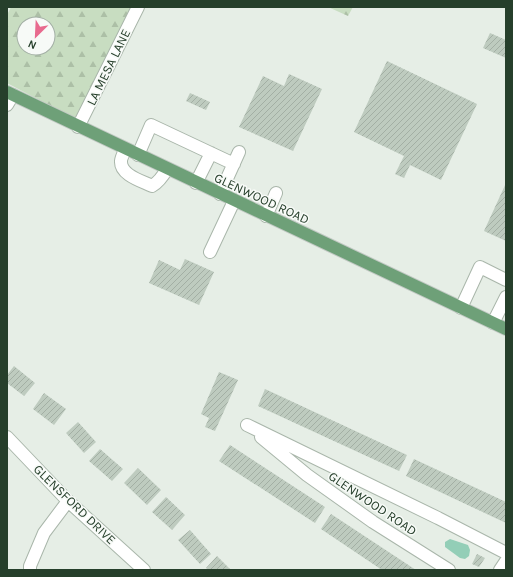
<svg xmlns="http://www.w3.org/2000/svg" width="513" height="577" viewBox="0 0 513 577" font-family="Karla,sans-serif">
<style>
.forest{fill:url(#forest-firs);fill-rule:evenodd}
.water{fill:#93ceb7}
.building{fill:url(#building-hatch)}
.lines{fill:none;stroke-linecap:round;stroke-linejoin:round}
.minor-casing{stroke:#a9b6aa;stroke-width:14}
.major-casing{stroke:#c2c9c4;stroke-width:14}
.minor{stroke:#fff;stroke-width:12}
.major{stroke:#6ea078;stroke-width:12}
.labels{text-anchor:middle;stroke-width:3;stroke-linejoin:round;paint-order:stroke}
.street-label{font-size:13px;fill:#263f2b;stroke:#f7faf7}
</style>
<defs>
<pattern id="forest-firs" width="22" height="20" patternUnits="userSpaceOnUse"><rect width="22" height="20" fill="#c8ddc1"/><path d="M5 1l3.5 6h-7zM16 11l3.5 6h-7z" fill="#acbfa6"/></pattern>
<pattern id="building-hatch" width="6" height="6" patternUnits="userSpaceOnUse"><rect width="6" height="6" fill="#becbbf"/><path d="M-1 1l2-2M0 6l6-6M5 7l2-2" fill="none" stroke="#a3afa4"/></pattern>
</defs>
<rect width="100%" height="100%" fill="#e6eee6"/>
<path class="forest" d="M11,7H137L79,121L7,83V15ZM24,24H48V48H24Z
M328,7H353L348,16Z"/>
<path class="water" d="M450,539L468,545L470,550L469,556L465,559L460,558L445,547V542Z"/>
<path class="building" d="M490,33L506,40V58L483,48Z
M387,61L477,104L441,180L410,165L404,178L395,174L404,156L354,132Z
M289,74L322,89L293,151L239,127L263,76L284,86Z
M190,93L210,102L206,110L186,101Z
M506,183V241L484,231Z
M185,259L214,272L199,305L149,283L159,260L180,270Z
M14,366L35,383L24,396L7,383V375Z
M219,372L238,380L215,431L205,427L209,418L201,414Z
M265,389L407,455L399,471L258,406Z
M44,393L66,409L54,425L33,409Z
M78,422L96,442L84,453L66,433Z
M230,445L325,507L315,523L219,461Z
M100,449L123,469L112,481L89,461Z
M414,459L506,502V523L406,476Z
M138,468L161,490L147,505L124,483Z
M166,497L185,515L172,530L152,512Z
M331,514L416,570H382L321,529Z
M190,530L211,554L200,564L178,540Z
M477,554L485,558L479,567L472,564Z
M217,556L231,570H208L206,568Z"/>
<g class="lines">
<defs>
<path id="minor" d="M7,105L13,95
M78,127L138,7
M125,149C124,153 121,158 121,161C120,175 142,181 152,186C159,182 163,176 167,169
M138,155L151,125L234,164
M196,183L211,153
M220,194L239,152
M266,216L276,193
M210,252L234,201
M461,308L480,267L506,280
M493,323L506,297
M247,425L438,518L506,553
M7,437L68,501L144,570
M261,437L307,475L373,522L449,570
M30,570V566L44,533L68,501
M500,570L506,561"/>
<path id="major" d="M7,92L506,329"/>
</defs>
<use href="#minor" class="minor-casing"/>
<use href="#major" class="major-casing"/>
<use href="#minor" class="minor"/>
<use href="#major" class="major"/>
</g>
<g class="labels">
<g class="street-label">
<text transform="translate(108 67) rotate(-64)" y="5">LA MESA LANE</text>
<text transform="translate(262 198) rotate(25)" y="5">GLENWOOD ROAD</text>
<text transform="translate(373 503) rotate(34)" y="5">GLENWOOD ROAD</text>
<text transform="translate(75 504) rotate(44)" y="5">GLENSFORD DRIVE</text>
</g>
</g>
<rect width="513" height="577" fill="none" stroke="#263f2b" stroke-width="16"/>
<g transform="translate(36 36) rotate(204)"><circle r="19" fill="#f7faf7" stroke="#a3afa5"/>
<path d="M0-3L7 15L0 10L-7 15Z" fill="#e86a8e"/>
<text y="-6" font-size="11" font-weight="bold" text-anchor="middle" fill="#263f2b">N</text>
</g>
</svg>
